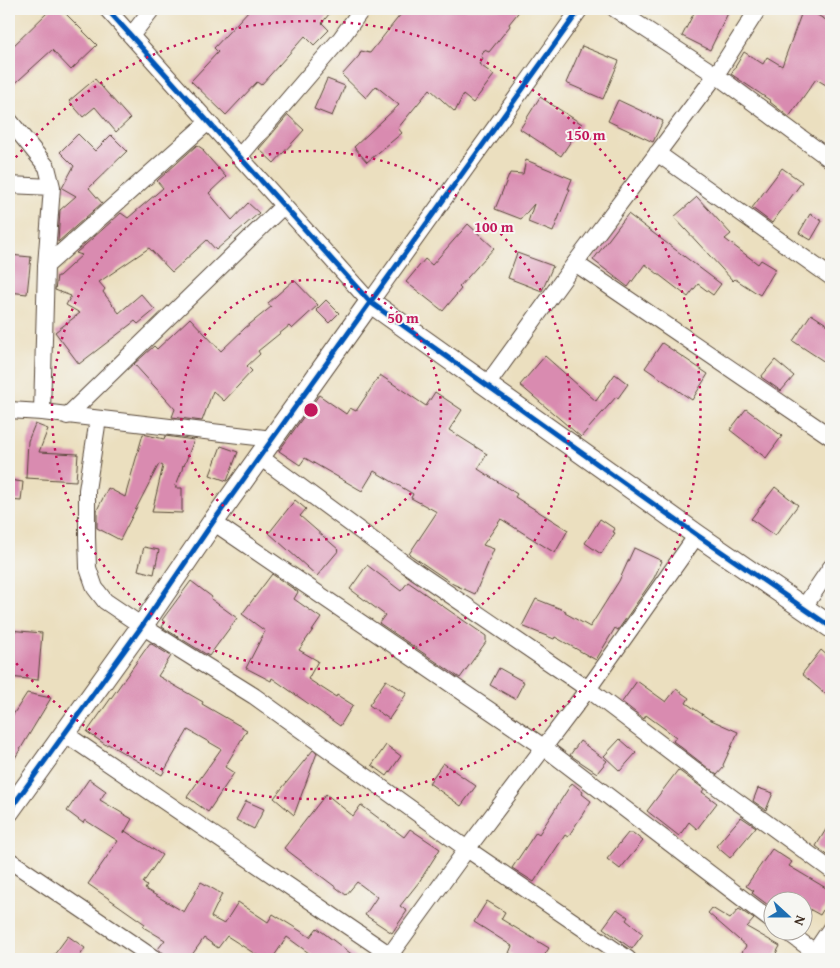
<svg xmlns="http://www.w3.org/2000/svg" width="840" height="968" viewBox="0 0 840 968" font-family="'Gentium Book Plus',serif">
<style>
.building{fill:#d98bb0}
.lines{fill:none;stroke-linecap:round;stroke-linejoin:round}
.minor-casing{stroke:#554536;stroke-width:18}
.tertiary-casing{stroke:#554536;stroke-width:23}
.minor{stroke:#fff;stroke-width:16}
.tertiary{stroke:#fff;stroke-width:21}
.cycleway-casing{stroke:#f6f6f2;stroke-width:8}
.cycleway{stroke:#0057b8;stroke-width:5}
.ring{fill:none;stroke:#c2185b;stroke-width:2.5;stroke-dasharray:2.5 5}
.centre{fill:#c2185b;stroke:#f6f6f2;stroke-width:2.5}
.ring-label{font-size:15px;text-anchor:middle;font-weight:bold;fill:#c2185b;stroke:#f6f6f2;stroke-width:4;stroke-linejoin:round;paint-order:stroke}
</style>
<rect width="100%" height="100%" fill="#f6f6f2"/>
<filter id="ink" filterUnits="userSpaceOnUse"><feTurbulence type="fractalNoise" baseFrequency=".02" numOctaves="2"/><feDisplacementMap in="SourceGraphic" scale="10" xChannelSelector="R" yChannelSelector="G"/><feConvolveMatrix kernelMatrix="1 2 1 2 8 2 1 2 1" color-interpolation-filters="sRGB"/></filter>
<filter id="wash" filterUnits="userSpaceOnUse"><feTurbulence type="fractalNoise" baseFrequency=".0096" numOctaves="4" result="noise"/><feDisplacementMap in="SourceGraphic" scale="20" xChannelSelector="R" yChannelSelector="G"/><feGaussianBlur stdDeviation="1.12" result="paint"/><feColorMatrix in="noise" values="0 0 0 0 0 0 0 0 0 0 0 0 0 0 0 0 0 1.4 0 .05"/><feComposite in="paint" operator="in"/></filter>
<g filter="url(#wash)">
<rect width="100%" height="100%" fill="#ebdfbf"/>
<g id="blocks">
<path class="building" d="M51,9H61L97,45L71,70L52,50L9,89V50Z
M250,9H333L322,23L329,30L314,45L305,36L261,85L257,82L226,115L191,81L218,52L214,48Z
M405,9H521L509,24L510,26L489,52L484,50L481,57L483,58L479,64L494,75L473,103L463,95L455,112L430,89L398,128L402,133L367,162L354,147L399,105L376,86L366,98L342,75L359,56L361,51L370,53Z
M696,9H730L710,50L682,36Z
M803,9H807L831,23V88L816,79L789,117L770,102L771,101L731,74L744,52L763,64L767,57L782,66Z
M582,46L619,61L603,99L566,83Z
M95,79L130,119L116,132L95,107L83,117L69,101Z
M327,79L345,86L332,116L314,109Z
M540,97L582,124L561,156L520,129Z
M618,100L663,121L653,142L608,121Z
M288,115L304,130L274,163L259,149Z
M78,134L95,151L111,135L127,151L89,188L102,203L58,242L60,210L76,196L62,188L74,166L60,152Z
M197,145L204,150L203,151L226,177L209,193L232,220L248,203L259,213L216,250L207,240L172,272L149,248L99,282L105,289L103,292L119,313L141,294L155,310L138,324L135,321L79,364L55,332L80,313L66,305L71,296L55,290L57,276H59L82,255L76,253L121,213L128,218L163,188L157,181Z
M526,160L572,179L568,189H570L553,232L528,222L534,204L521,219L495,209L510,173L523,174Z
M782,168L802,182L772,223L752,208Z
M697,197L731,234L725,239L758,264L761,260L776,269L760,295L735,279L733,281L674,217Z
M628,214L721,284L713,295L698,284L688,297L645,264L628,287L593,260Z
M810,214L822,221L811,240L799,233Z
M468,224L494,248L459,287L461,289L443,311L406,282L425,259L432,265Z
M517,253L553,266L542,291L508,278Z
M9,255L31,257L27,294L9,292Z
M294,280L318,305L292,329L289,326L258,351L260,354L247,366L252,371L224,401L213,391L202,421L172,417L175,409L134,364L154,346L157,349L190,318L221,351L245,328L271,307L268,303Z
M326,300L339,313L329,323L316,310Z
M811,314L831,327V366L793,341Z
M662,343L708,374L692,400L645,368Z
M545,356L596,401L615,374L628,384L618,398L616,397L581,437L520,385Z
M775,360L794,376L781,391L761,377Z
M380,375L426,406L435,392L462,410L449,430L487,454L478,469L517,494L515,497L568,530L555,553L501,519L483,545L494,549L475,594L453,584L409,554L437,512L411,498L413,494L374,471L362,491L305,458L300,465L279,451L319,395L346,414L350,408L356,411Z
M746,409L782,436L766,458L730,430Z
M35,424L48,429L39,452L78,454L76,481L26,478L28,441Z
M143,434L164,439L165,436L194,440L184,466L183,465L182,470L175,488H182V513L152,512L163,466L159,464L120,540L97,528V510L108,488L125,497Z
M221,446L238,452L227,481L210,475Z
M9,480L23,482L21,501L9,500Z
M775,487L798,505L775,536L751,519Z
M295,500L306,509L300,516L339,550L317,576L269,533Z
M600,519L615,529L613,532L615,533L601,554L585,543Z
M144,547L159,550L154,574L138,570Z
M634,548L662,561L654,578L618,630L615,628L596,660L555,637L554,639L522,626L536,599L566,611L565,613L590,627L619,581Z
M367,565L401,591L408,582L486,636V642L460,678L379,623L385,615L350,589Z
M272,574L298,592L294,599L321,618L299,650L318,661L308,679L336,697L337,695L353,705L340,726L272,678L271,681L246,668L265,631L242,614Z
M191,581L212,597L211,599L237,618L209,656L162,627L165,622L162,620Z
M9,630L42,633L38,680L9,677Z
M150,643L171,656L158,676L203,702L202,704L247,730L225,767L234,773L208,812L187,797L221,749L188,730L162,775L108,744L106,745L87,732Z
M821,650L831,659V699L802,674Z
M499,668L524,682L515,699L490,685Z
M386,680L407,693L389,719L369,705Z
M637,681L666,702L676,689L689,698L686,703L709,719L738,732L723,765L724,767L717,775L673,741L676,737L646,715L644,719L622,702Z
M27,693L51,698L9,768V721Z
M620,739L636,753L620,771L604,756Z
M580,741L607,761L597,773L570,755Z
M386,745L401,756L387,776L372,765Z
M313,750L317,753L294,815L274,798Z
M443,763L476,786L461,806L429,783Z
M678,770L704,789L702,792L717,803L697,829L689,822L679,836L647,811Z
M89,779L106,791L100,800L132,819L124,833L125,831L162,855L143,883L147,886L145,889L184,912L201,882L222,894L211,917L224,924L238,902L268,922L273,914L310,937L317,928L358,959H317L287,937L272,959H263L227,936L218,948L204,938L189,959H172L158,949L165,940L143,927L145,924L88,884L118,841L85,820L83,823L67,811Z
M572,783L583,792L582,794L591,801L568,837L565,835L534,882L512,868L536,832L539,834Z
M758,788L773,793L766,810L753,801Z
M326,794L353,816L361,805L404,837L410,829L440,849L419,882L400,906L407,911L392,933L365,915L377,897L357,882L346,895L284,848Z
M246,801L264,809L254,829L236,820Z
M741,817L756,827L730,858L716,846Z
M831,821V858L816,846Z
M628,833H633L643,841L620,869L607,859Z
M772,849L792,862L789,866L831,891V897L820,915L802,905V900H772V908L752,893L754,891L746,886Z
M487,901L505,912L501,919L549,948L542,959H520L509,953L512,946L474,922Z
M712,908L730,919L739,909L754,919L747,927L780,946L773,959H738L746,946L708,913Z
M617,909L628,917L626,920L643,934L632,949L603,928Z
M68,936L85,948L78,959H51Z"/>
</g>
</g>
<g filter="url(#ink)">
<use href="#blocks" fill-opacity="0" stroke="#554536" stroke-width="1"/>
<g class="lines">
<defs>
<path id="minor" d="M107,9L370,302L580,9
M615,9L716,75L831,160
M131,36L152,9
M9,120L47,167L52,187L46,266L42,412
M657,153L831,277
M239,157L341,38L362,9
M9,185L52,187
M575,263L831,437
M46,266L208,122
M486,386L575,263L716,75L758,9
M9,410L42,412L273,439
M67,416L283,206
M98,419L87,490V537L88,568L95,588L105,601L142,626L254,696L467,849L628,959
M260,457L408,566L588,689L712,783L831,870
M213,522L545,748L772,921
M804,607L831,567
M64,733L396,959
M9,860L155,959
M785,930L824,959
M387,959L467,849L588,689L697,535
M810,959L831,928"/>
<path id="tertiary" d="M9,811L142,626L213,522L370,302L697,535L831,627"/>
</defs>
<use href="#minor" class="minor-casing"/>
<use href="#tertiary" class="tertiary-casing"/>
<use href="#minor" class="minor"/>
<use href="#tertiary" class="tertiary"/>
<defs>
<path id="cycleway" d="M107,9L370,302L697,535L831,627
M9,811L142,626L213,522L580,9"/>
</defs>
<use href="#cycleway" class="cycleway-casing"/>
<use href="#cycleway" class="cycleway"/>
</g>
</g>
<g class="ring">
<circle cx="311" cy="410" r="130"/>
<circle cx="311" cy="410" r="259"/>
<path d="M11 163A389 389 0 1 1 11 657"/>
</g>
<circle cx="311" cy="410" r="8" class="centre"/>
<g class="ring-label">
<text x="586" y="140">150 m</text>
<text x="494" y="232">100 m</text>
<text x="403" y="323">50 m</text>
</g>
<rect width="840" height="968" fill="none" stroke="#f6f6f2" stroke-width="30"/>
<g transform="translate(788 916) rotate(111)"><circle r="24" fill="#f6f6f2" stroke="#aba49d"/>
<path d="M0-4L9 19L0 12L-9 19Z" fill="#1f6fb2"/>
<text y="-8" font-size="14" font-weight="bold" text-anchor="middle" fill="#3b2a1e">N</text>
</g>
</svg>
